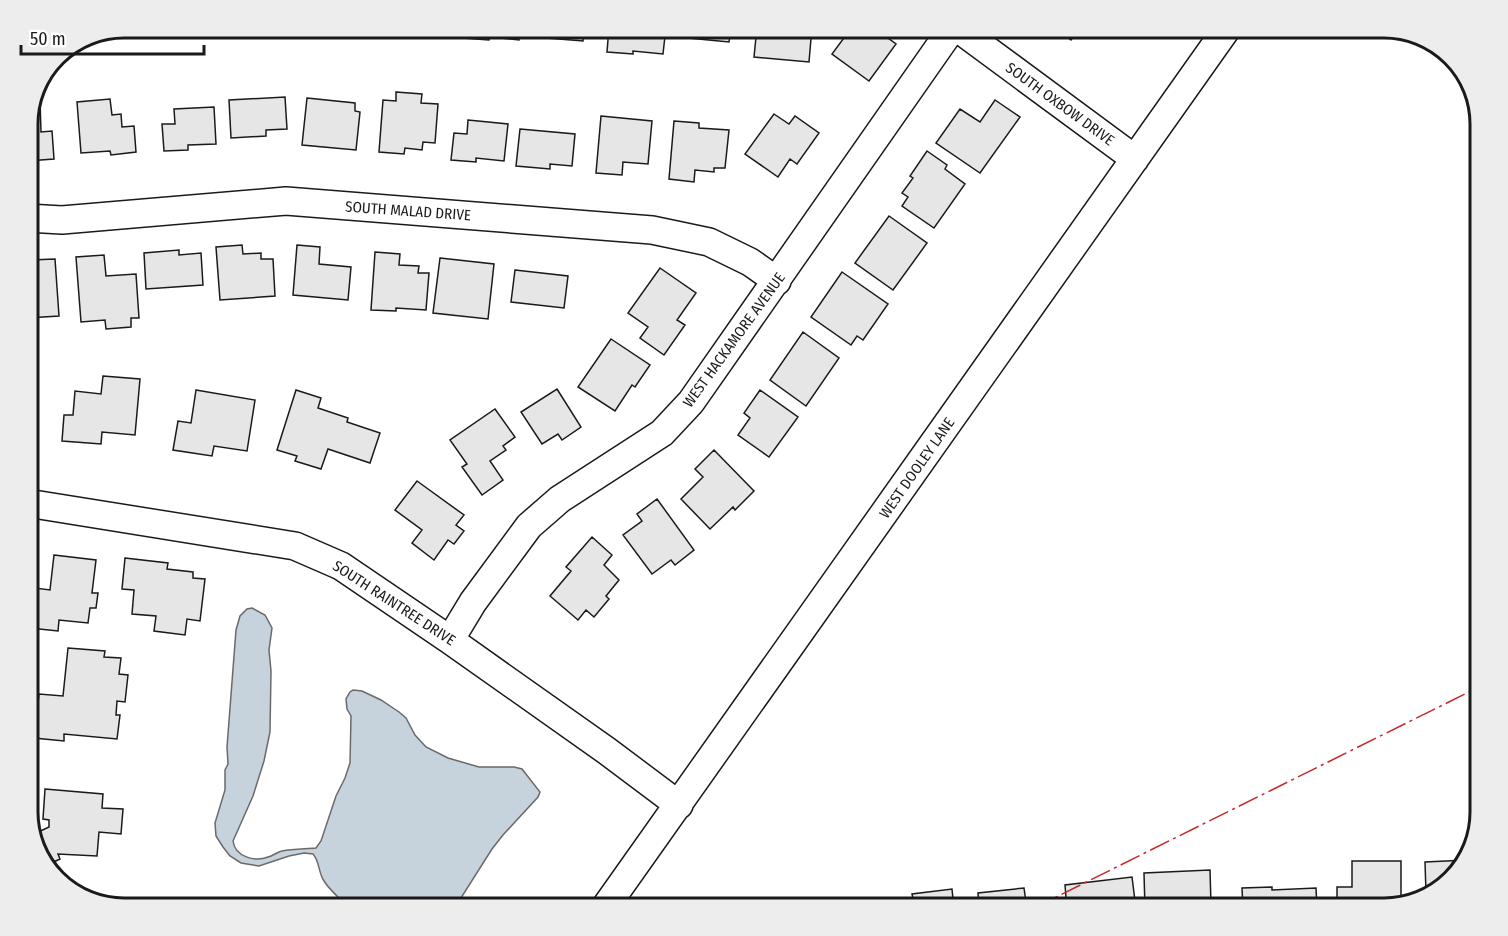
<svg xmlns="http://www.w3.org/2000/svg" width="1508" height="936" viewBox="0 0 1508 936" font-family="'Fira Sans Condensed',sans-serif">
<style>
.water{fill:#c6d2dc;stroke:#6a6a6a;stroke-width:1.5}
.building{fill:#e6e6e6;stroke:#1a1a1a;stroke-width:1.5}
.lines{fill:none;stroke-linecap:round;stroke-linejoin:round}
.minor-casing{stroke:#1a1a1a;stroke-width:30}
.minor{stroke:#fff;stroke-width:27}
.power{stroke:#c62828;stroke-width:1.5;stroke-dasharray:21 4.5 3 4.5;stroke-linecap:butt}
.labels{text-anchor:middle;stroke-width:4.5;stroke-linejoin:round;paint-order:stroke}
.street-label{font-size:15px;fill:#1a1a1a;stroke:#fff}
.rim{fill:none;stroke:#1a1a1a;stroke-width:3}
</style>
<rect width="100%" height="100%" fill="#fff"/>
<path class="water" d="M252,608L265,615L272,628L269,650L271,671L270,732L264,761L253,796L233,841C235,857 255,862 268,857C273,856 277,852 282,851C293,849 305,849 316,848L321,841L336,796L345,778L350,763L351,716L347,709L346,699L350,692L353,690L362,691L381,700L399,712L406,718L415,735L426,747L448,758L479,767H514L522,769L540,792L538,797L503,835L492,849L454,909H350C342,900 330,891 324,881C318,872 320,862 313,854L304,853L289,856L259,866L241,863L230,856L223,847L216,836L215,823L225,790V770L228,764L227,747L236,630L240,616L247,609Z"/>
<path class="building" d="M389,27H435L434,35L388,30Z
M464,27H521L519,40L490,37L489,40L463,38Z
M535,27H584L583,41L534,37Z
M609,27H666L663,54L633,51V54L607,52Z
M679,27H731L729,42L678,37Z
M757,27H812L809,62L754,57Z
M852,27H866L879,36L881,33L896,44L869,81L832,54Z
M1053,27H1080L1071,40Z
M396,92L422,94L421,103L438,104L435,143L423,142L422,150L405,148L404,154L379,152L383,100L396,101Z
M285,97L287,129L266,130V136L231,138L229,100Z
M307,98L355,103V111L360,112L356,150L302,145Z
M35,99H40L41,132L52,131L54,159L27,161V118Z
M110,99L112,115L121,114L122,127L134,126L136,152L111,155L110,151L81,153L77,102Z
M995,100L1020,117L980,173L936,143L960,109L980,122Z
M214,107L216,144L188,145V150L164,151L162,124H175L174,109Z
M774,114L789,124L795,116L819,133L797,164L790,159L778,177L745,154Z
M601,116L652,121L648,164L623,162L622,175L596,173Z
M468,120L508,124L504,161L476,158V162L451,160L454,133L467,134Z
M674,121L699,123V128L729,130L725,168H714V172L695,170L694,182L669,179Z
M520,129L575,134L572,166L550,164V169L516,166Z
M927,151L947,165L945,169L965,184L934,228L902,206L908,197L902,193L913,178L910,176Z
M889,216L927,243L893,290L855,263Z
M242,245L243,254L261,253V259H273L275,296L220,300L216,247Z
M297,245L320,247L319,264L351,267L348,300L293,295Z
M179,250V255L201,253L203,285L146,289L144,253Z
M375,252L400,254L399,265L419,266L418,273H429L426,310L396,308V311L371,310Z
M104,255L106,276L136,274L139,318H131V327L106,329L105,320L81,322L76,257Z
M440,258L494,264L488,319L433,313Z
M55,259L59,316L27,318V270H31L30,260Z
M660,268L696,293L677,320L685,325L664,355L640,338L648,327L628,313Z
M515,270L568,276L564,308L511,302Z
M842,272L888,304L863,340L857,336L851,345L811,317Z
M803,332L839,358L806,406L770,380Z
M611,339L650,365L635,387L632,385L615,411L578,387Z
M103,376L140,379L135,435L102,432L101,444L62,441L64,415H73L75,391L101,394Z
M557,389L581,427L562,440L558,434L542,444L521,412Z
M196,390L255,400L247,451L214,446L212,456L173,450L178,421L191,423Z
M296,390L321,398L318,408L348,418L347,422L380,433L370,463L328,449L321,469L295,461L297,456L277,450Z
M760,390L798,417L769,457L738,435L750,418L744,413Z
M495,409L515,437L503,446L506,450L490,461L503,480L482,495L462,467L467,464L450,440Z
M714,450L754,491L735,510L733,507L710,529L681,499L703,477L695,469Z
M417,481L464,515L456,525L464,531L454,544L448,540L434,560L412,543L422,530L395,510Z
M657,499L694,550L675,565L671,560L652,574L623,535L642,521L637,514Z
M592,537L612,555L604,565L619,580L606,596L609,599L594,617L586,610L578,620L550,596L571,571L566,567Z
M54,555L96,560L92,593H98L96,608H90L88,623L59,620L58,631L30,628L35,588L50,590Z
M125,558L168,563L167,569L193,572V578L205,579L200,621L187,619L185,635L154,631L156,616L132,614L134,590L122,589Z
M68,648L105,651L104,657L121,658L119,674L128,675L125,702L117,701L116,715H120L117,739L64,734V741L34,738L39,694L63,696Z
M45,789L103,794L102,808L123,809L121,834L99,832L97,856L58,854L60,859L45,866L40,861L32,835L49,827V820L43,819Z
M1467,860L1465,866L1432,896L1420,900V894L1426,893L1425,862Z
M1352,861H1401V905L1385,909H1337V887H1352Z
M1210,870L1211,905H1219V909H1145L1144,873Z
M1132,877L1136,909H1067L1065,885Z
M1272,887V890L1316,888L1317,909H1243L1242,888Z
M1024,888L1027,909H979L978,893Z
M952,889L954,909H883V902L913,899L912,894Z
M80,890L86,898L74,894Z
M823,903V909H800V905Z"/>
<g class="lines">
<defs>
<path id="minor" d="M956,27L1135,159
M27,218L62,220L286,201L652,230L709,242L750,262L777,281
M27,503L295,546L341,566L450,640L607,751L679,805
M450,640L473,602L529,526L560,499L662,433L691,402L953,27
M604,909L1228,27"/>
</defs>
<use href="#minor" class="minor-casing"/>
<use href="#minor" class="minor"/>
<path class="power" d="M1032,909L1481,686"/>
</g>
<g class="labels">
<g class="street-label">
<text transform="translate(1060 104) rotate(36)" y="5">SOUTH OXBOW DRIVE</text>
<text transform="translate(408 211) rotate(4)" y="5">SOUTH MALAD DRIVE</text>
<text transform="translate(734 340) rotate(-54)" y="5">WEST HACKAMORE AVENUE</text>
<text transform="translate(917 468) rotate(-55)" y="5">WEST DOOLEY LANE</text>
<text transform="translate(394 603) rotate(33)" y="5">SOUTH RAINTREE DRIVE</text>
</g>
</g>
<path d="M0 0H1508V936H0ZM124 38H1384A86 86 0 0 1 1470 124V812A86 86 0 0 1 1384 898H124A86 86 0 0 1 38 812V124A86 86 0 0 1 124 38Z" fill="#ededed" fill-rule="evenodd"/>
<path class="rim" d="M124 38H1384A86 86 0 0 1 1470 124V812A86 86 0 0 1 1384 898H124A86 86 0 0 1 38 812V124A86 86 0 0 1 124 38Z"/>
<path d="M21 45v9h183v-9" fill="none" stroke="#1a1a1a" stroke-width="3"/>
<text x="30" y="45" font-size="18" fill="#1a1a1a" stroke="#ffffff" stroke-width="4.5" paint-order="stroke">50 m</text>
</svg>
